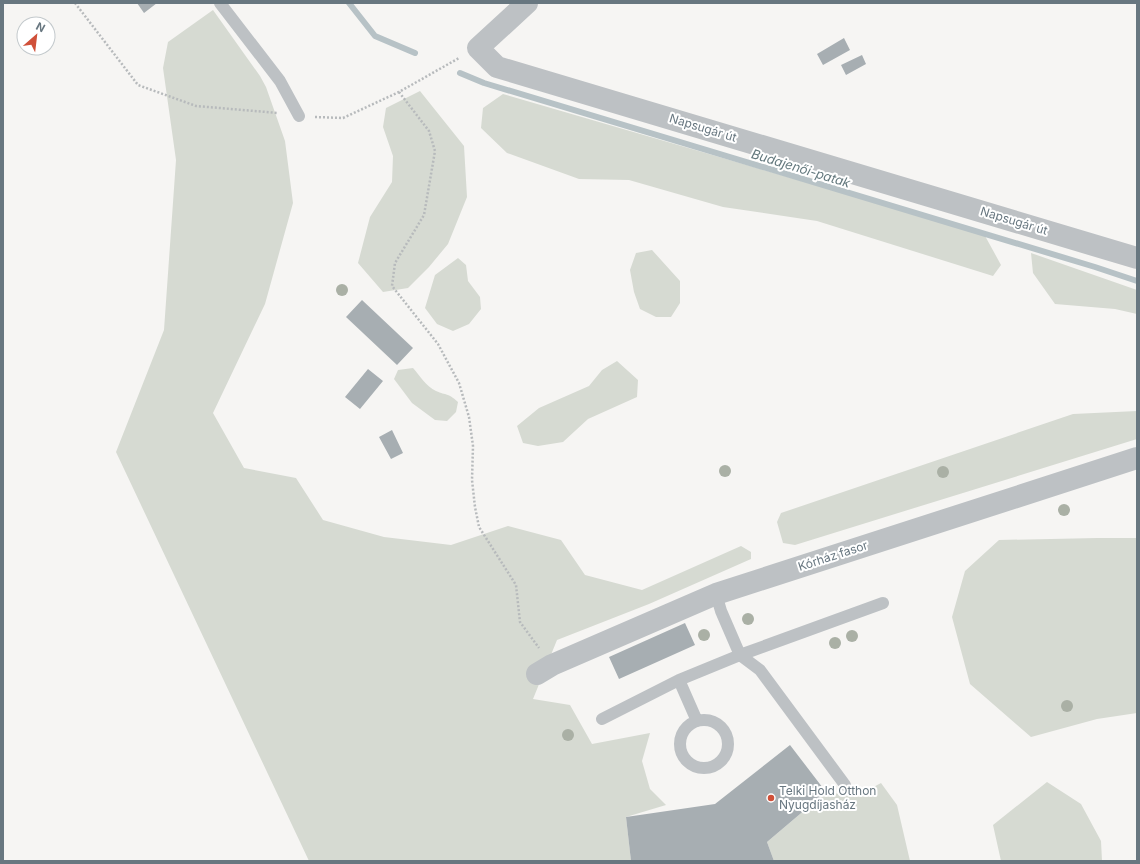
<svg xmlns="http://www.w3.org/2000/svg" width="1140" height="864" viewBox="0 0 1140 864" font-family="Inter,sans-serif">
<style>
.green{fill:#d6dad2}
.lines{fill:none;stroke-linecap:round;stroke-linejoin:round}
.stream{stroke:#b7c2c6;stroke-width:6}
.building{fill:#a7aeb2}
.path{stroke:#b7babc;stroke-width:2.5;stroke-dasharray:2 2;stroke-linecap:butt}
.service{stroke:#bdc1c4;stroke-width:12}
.minor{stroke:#bdc1c4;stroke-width:22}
.tree{fill:#aab0a5}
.poi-dot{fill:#d05039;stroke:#fff;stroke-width:1.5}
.labels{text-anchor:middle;stroke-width:4;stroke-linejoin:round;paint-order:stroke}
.street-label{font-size:12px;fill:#687780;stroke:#fff}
.poi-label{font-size:12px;fill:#687780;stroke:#fff;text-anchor:start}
.water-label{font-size:13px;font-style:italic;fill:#63787d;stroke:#fff}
</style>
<rect width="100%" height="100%" fill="#f6f5f3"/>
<path class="green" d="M213,10L260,76L266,87L285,141L293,203L265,304L213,413L244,468L296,478L323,520L384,537L451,545L508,526L561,540L585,575L642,590L741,546L751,552V559L649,604L557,640L533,699L570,705L592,744L650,733L642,761L650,789L666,805L626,817L631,861H309L116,452L164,330L176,160L163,68L168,42Z
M420,91L464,146L467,197L448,244L429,267L408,288L383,292L358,263L370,217L392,182L393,156L383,127L386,108Z
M503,94L984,234L1001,265L993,276L817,221L723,207L629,180L579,179L507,153L481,128L483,108Z
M652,250L680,281V303L671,317H656L640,309L634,292L630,270L636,253Z
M1031,253L1137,290V314L1115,309L1055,304L1033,273Z
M458,258L466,265L468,281L480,297L481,309L469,324L453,331L437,324L425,308L435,275Z
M617,361L638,380L637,397L588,419L563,442L538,446L523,443L517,426L539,408L589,386L602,370Z
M413,368C420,376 426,386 436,391C447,396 447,392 458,402L456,412L447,421L435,420L412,403L394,379L398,370Z
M1137,411V439L795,545L783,543L777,522L781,513L1073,414Z
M1097,538H1137V713L1097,719L1031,737L970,684L952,617L965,571L999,540Z
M1047,782L1081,804L1101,841L1102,861H1001L993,825Z
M881,783L897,805L910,861H774L767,842L826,792L854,796L866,791Z"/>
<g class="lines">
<path class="stream" d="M349,3L375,36L415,53
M460,73L484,83L1095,267L1137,281"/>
</g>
<path class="building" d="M137,3H157L144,13Z
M844,38L850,50L823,65L817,54Z
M862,55L866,64L846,75L841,65Z
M362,300L413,348L397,365L346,317Z
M368,369L383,381L360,409L345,397Z
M392,430L403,453L391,459L379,437Z
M685,623L695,645L619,679L609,657Z
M790,745L826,792L767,842L774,861H631L626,817L715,804Z"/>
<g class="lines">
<path class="path" d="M75,3L138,85L196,106L278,113
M399,92L429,131L435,151L424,215L395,263L392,286L438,344L459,383L469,417L473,446L472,480L475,507L479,527L516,585L520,622L539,648
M315,117L343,118L399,92L459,58"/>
<path class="service" d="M220,3L280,81L299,116
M716,594L721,611L740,655L760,670L845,785
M679,680L697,721
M602,719L679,680L740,655L883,603
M680 744a24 24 0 1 1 48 0a24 24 0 1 1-48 0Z"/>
<path class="minor" d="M527,3L478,48L497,67L1137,258
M537,674L552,665L716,594L1137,458"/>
</g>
<g class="tree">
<circle cx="342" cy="290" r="6"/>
<circle cx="725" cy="471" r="6"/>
<circle cx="943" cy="472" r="6"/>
<circle cx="1064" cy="510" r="6"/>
<circle cx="748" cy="619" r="6"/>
<circle cx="704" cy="635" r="6"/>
<circle cx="852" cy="636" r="6"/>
<circle cx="835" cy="643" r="6"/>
<circle cx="1067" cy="706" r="6"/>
<circle cx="568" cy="735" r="6"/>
</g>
<circle class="poi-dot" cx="771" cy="798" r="4"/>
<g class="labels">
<g class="street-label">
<text transform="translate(703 128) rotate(17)" y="4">Napsugár út</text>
<text transform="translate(1014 221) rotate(17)" y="4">Napsugár út</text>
<text transform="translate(833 556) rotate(-18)" y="4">Kórház fasor</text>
</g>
<g class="poi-label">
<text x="779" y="795">Telki Hold Otthon<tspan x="779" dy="14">Nyugdíjasház</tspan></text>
</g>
<g class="water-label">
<text transform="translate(801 168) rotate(17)" y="5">Budajenői-patak</text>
</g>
</g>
<rect width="1140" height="864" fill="none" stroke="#687780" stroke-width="8"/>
<g transform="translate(36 36) rotate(28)"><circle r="19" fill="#ffffff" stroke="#c3c9cc"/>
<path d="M0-3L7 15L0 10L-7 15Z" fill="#d05039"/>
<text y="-6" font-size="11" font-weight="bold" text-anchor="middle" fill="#687780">N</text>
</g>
</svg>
